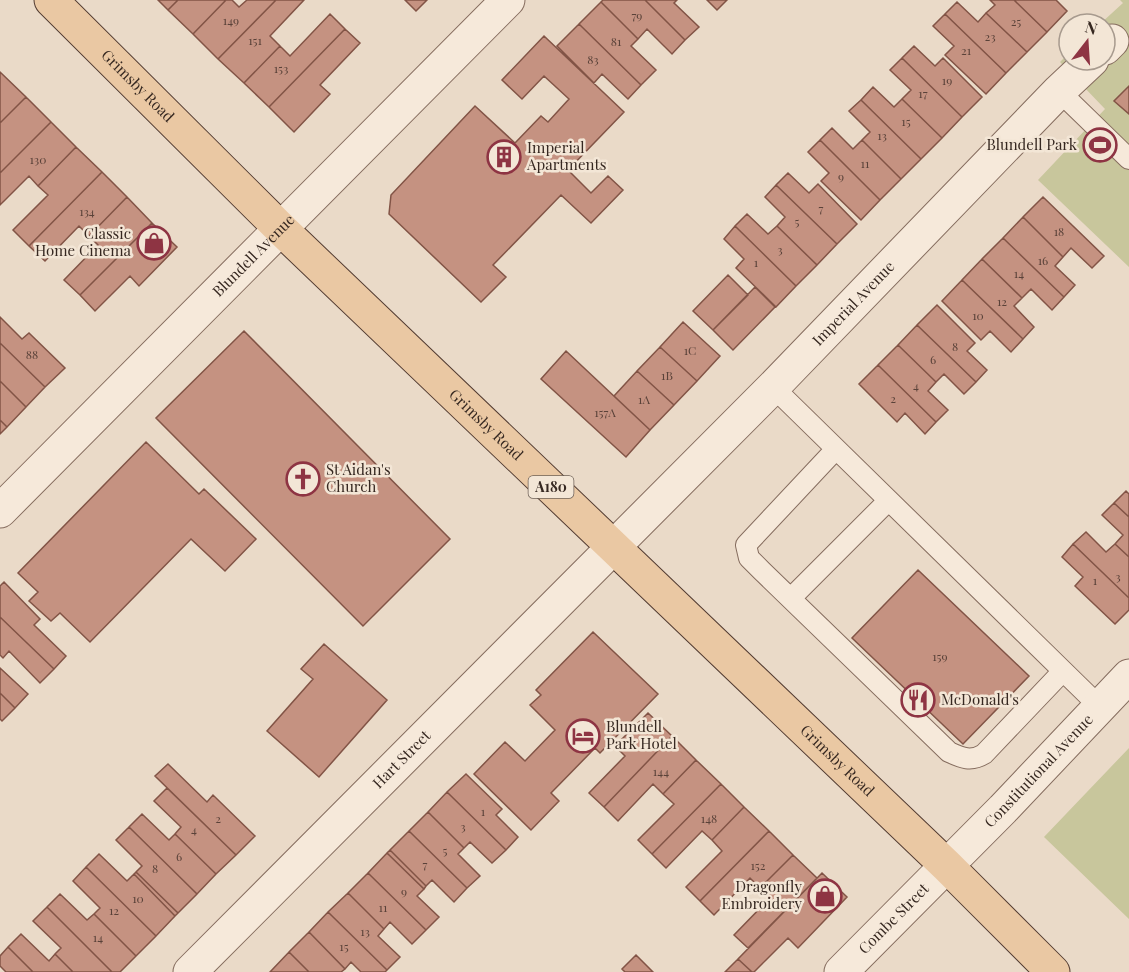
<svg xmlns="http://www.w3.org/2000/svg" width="1129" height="972" viewBox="0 0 1129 972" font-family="'Playfair Display',serif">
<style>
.green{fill:#c8c69c}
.building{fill:#c59281;stroke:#825446;stroke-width:1.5}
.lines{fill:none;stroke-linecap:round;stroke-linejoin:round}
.lane-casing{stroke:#856c5e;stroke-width:22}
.street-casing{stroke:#856c5e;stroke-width:35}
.primary-casing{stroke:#533c32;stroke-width:35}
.lane{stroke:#f6e9da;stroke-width:20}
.street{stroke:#f6e9da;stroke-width:33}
.primary{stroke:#eac8a3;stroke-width:33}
.labels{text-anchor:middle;stroke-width:5;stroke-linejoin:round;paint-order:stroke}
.number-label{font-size:12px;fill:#5a4239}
.shield{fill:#f3e6d6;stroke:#6f6157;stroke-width:1.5}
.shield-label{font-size:14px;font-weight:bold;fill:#362821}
.street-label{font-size:15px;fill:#362821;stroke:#f3e6d6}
.poi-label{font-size:15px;fill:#362821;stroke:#f3e6d6;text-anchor:start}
</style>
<rect width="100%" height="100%" fill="#eadac8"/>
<path class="green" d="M1120,0H1129V267L1038,180L1105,109L1060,62L1069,53V60H1105V24H1100L1123,3Z
M1129,748V919L1044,837Z"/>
<path class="building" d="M158,0H178L168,10Z
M178,0H226L193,34L168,10Z
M226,0H232L239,7L247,0H276L218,59L193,34Z
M276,0H304L270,36L280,46L244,83L218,59Z
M405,0H427L416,11Z
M603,0H645L685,40L672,54L647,29L638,39L601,2Z
M645,0H677L674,3L699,27L685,40Z
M707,0H727L717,10Z
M990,0H1014L1047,32L1027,52L986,13L995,5Z
M1014,0H1056L1067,11L1047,32Z
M601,2L638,39L631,46L656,70L641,85L579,24Z
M957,2L978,22L986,13L1027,52L1006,73L945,14Z
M330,14L345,29L269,107L244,83L280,46L290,56Z
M945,14L1006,73L986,94L945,55L954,46L933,26Z
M579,24L641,85L628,99L602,74L594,83L557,46Z
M345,29L360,43L320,85L330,94L294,132L269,107Z
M544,36L624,112L568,170L591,193L608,176L623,190L591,223L561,195L493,265L506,277L481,302L389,214L391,195L475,106L515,143L541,116L548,122L569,99L544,76L522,99L502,80Z
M914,46L935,66L943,58L982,97L962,117L902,58Z
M902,58L962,117L942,138L902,99L911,90L890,70Z
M0,72L26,97L0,123Z
M1129,86V114L1114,101Z
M873,87L894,107L902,99L942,138L921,159L861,100Z
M26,97L51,122L0,173V123Z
M861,100L921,159L901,179L862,140L870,132L849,111Z
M51,122L76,147L38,186L29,176L0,205V173Z
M832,128L853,149L862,140L901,179L880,200L820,140Z
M820,140L880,200L861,220L821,181L829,173L808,152Z
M76,147L102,172L29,246L13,230L48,195L38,186Z
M102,172L127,197L89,236L79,226L45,261L29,246Z
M788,173L809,193L818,184L857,224L837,244L776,185Z
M776,185L837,244L817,265L777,226L785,217L765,197Z
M127,197L152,223L80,295L64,280L98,245L89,236Z
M1043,197L1104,256L1092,268L1071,248L1063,257L1023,217Z
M747,214L768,234L777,226L817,265L796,286L735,226Z
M1023,217L1063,257L1055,266L1075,285L1064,297L1003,238Z
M152,223L177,247L139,286L130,276L95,311L80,295Z
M735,226L796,286L776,307L736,268L744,259L724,239Z
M1003,238L1064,297L1052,310L1031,289L1022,298L982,259Z
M982,259L1022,298L1014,306L1034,327L1023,339L962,280Z
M728,275L748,295L713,330L693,311Z
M962,280L1023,339L1011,352L990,331L981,340L942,301Z
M755,287L775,307L733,350L713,330Z
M937,305L975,343L967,351L987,370L976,382L917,325Z
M0,317L22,339L29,333L65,368L45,387L0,343Z
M683,322L720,356L697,381L660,347Z
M917,325L976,382L964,394L944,374L936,382L898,345Z
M244,331L450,539L363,626L156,418Z
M0,343L45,387L26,407L0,381Z
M898,345L936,382L928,391L948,410L936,422L878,365Z
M660,347L697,381L674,405L637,371Z
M566,351L650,430L626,457L541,379Z
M878,365L936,422L925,434L905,413L897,422L859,384Z
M637,371L674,405L650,430L614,396Z
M0,381L26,407L7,427L0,420Z
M0,420L7,427L0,434Z
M146,442L199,494L204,489L256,539L225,571L191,539L90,642L60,613L51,621L29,601L38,592L18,573Z
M1126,491L1129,494V517L1114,503Z
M1114,503L1129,517V557L1115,544L1123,535L1102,515Z
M1086,532L1106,552L1115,544L1129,557V598L1073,544Z
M1073,544L1129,598V610L1115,624L1075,586L1083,577L1062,557Z
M918,570L1029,676L963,744L852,638Z
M4,582L40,619L34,625L66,656L54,669L0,617V586Z
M0,617L54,669L40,683L9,651L3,658L0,655Z
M593,632L658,694L600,753L595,748L551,793L559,801L531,830L474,774L505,742L525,761L555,730L530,705L541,695L536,690Z
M324,644L387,700L319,777L267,731L313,679L301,669Z
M0,668L28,694L15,708L0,693Z
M0,693L15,708L2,721L0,719Z
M648,713L672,736L604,807L589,793L625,756L615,746Z
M672,736L696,760L663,794L653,784L618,821L604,807Z
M696,760L721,784L652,854L638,840L674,804L663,794Z
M168,764L207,802L213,795L255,836L236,855L155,776Z
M466,774L502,809L496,815L518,837L506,850L447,792Z
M721,784L744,807L712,840L702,831L666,868L652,854Z
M167,788L236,855L216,874L175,834L181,827L154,801Z
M447,792L506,850L492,863L470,842L464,848L428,812Z
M744,807L769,831L700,901L686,887L722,851L712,840Z
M428,812L464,848L458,854L480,876L467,888L409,831Z
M142,814L169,840L175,834L216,874L197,894L129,827Z
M129,827L197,894L178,913L136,872L142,866L116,840Z
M409,831L467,888L454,902L432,880L426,886L390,850Z
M769,831L793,855L760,888L750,878L714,915L700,901Z
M390,850L426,886L424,889L387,853Z
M387,853L424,889L417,896L439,917L426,930L368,873Z
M99,854L127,881L134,874L175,916L156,936L86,867Z
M793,855L817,878L748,948L734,935L770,898L760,888Z
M86,867L156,936L136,956L94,914L100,908L73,881Z
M136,872L178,913L175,916L134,874Z
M368,873L426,930L412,944L390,922L384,929L348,893Z
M822,873L847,897L798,948L788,938L754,972H752L738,959Z
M348,893L384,929L378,936L400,957L387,970L328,912Z
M60,894L87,920L94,914L136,956L120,972H112L47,907Z
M47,907L112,972H73L55,954L61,948L33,921Z
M328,912L387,970L385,972H361L351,962L345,969L309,932Z
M309,932L345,969L341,972H309L289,952Z
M21,934L49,961L55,954L73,972H33L8,947Z
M8,947L33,972H6L0,966V956Z
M289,952L309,972H270Z
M636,955L653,972H625L622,969Z
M738,959L752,972H725Z"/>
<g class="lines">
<defs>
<path id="lane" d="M1059,91L1129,159
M773,387L1099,706
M836,449L746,545L749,558L762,571L949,752C962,758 971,762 984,754L1063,671
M791,598L888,501"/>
<g id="street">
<path d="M1105,48L1112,41"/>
<path id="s1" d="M0,511L508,0"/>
<path id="s2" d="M190,972L773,387L1059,91L1092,60"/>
<path id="s3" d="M841,972L1003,809L1129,676"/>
</g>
<g id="primary">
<path id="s4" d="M51,0L282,230L947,866L1053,972"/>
</g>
</defs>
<use href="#lane" class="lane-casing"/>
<use href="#street" class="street-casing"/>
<use href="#primary" class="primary-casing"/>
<use href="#lane" class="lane"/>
<use href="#street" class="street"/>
<use href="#primary" class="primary"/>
</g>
<defs>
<symbol id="stadium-ring" viewBox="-11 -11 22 22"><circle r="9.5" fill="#f3e6d6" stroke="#8e3443" stroke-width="1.5"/><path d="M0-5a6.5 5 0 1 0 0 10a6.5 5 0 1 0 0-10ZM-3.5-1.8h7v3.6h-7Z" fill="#8e3443"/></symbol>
<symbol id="building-ring" viewBox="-11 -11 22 22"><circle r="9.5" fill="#f3e6d6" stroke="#8e3443" stroke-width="1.5"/><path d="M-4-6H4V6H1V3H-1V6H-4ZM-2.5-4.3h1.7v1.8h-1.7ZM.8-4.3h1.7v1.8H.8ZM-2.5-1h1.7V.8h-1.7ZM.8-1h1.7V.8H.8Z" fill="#8e3443"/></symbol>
<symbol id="shop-ring" viewBox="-11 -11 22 22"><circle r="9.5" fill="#f3e6d6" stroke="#8e3443" stroke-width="1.5"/><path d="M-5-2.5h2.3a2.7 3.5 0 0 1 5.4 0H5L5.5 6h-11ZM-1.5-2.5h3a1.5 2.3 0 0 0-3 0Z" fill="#8e3443"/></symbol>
<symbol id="church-ring" viewBox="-11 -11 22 22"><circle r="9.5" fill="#f3e6d6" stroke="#8e3443" stroke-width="1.5"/><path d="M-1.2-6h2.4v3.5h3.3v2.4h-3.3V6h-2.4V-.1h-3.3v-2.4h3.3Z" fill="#8e3443"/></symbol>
<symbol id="restaurant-ring" viewBox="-11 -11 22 22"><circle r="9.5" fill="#f3e6d6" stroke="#8e3443" stroke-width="1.5"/><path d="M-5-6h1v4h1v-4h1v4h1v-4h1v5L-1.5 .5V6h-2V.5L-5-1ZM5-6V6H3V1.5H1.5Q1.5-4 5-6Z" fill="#8e3443"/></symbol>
<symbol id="hotel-ring" viewBox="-11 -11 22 22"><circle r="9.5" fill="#f3e6d6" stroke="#8e3443" stroke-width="1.5"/><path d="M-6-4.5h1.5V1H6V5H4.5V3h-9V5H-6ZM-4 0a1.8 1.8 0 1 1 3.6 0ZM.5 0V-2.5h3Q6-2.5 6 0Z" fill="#8e3443"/></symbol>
</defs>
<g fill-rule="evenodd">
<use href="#stadium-ring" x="1081" y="126" width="38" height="38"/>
<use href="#building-ring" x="485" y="138" width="38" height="38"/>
<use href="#shop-ring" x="135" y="224" width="38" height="38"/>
<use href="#church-ring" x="284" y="460" width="38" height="38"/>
<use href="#restaurant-ring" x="899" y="681" width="38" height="38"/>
<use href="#hotel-ring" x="564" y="717" width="38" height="38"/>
<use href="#shop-ring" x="806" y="877" width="38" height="38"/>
</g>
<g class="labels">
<g class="number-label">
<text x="637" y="20">79</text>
<text x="231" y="25">149</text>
<text x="1016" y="26">25</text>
<text x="990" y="41">23</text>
<text x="255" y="45">151</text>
<text x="616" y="46">81</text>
<text x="966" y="55">21</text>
<text x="593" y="64">83</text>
<text x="281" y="73">153</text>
<text x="947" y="85">19</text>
<text x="923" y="98">17</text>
<text x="906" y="126">15</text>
<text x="882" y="140">13</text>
<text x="38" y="164">130</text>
<text x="865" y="168">11</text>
<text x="841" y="181">9</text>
<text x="821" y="213">7</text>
<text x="87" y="216">134</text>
<text x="797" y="226">5</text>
<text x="1059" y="236">18</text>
<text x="780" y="254">3</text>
<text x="1043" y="265">16</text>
<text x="756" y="267">1</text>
<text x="1019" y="278">14</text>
<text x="1002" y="306">12</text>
<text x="978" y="320">10</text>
<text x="955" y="351">8</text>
<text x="690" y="355">1C</text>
<text x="32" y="359">88</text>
<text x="933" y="364">6</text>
<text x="667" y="380">1B</text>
<text x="916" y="390">4</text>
<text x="893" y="403">2</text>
<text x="644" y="404">1A</text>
<text x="605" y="417">157A</text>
<text x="1118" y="581">3</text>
<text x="1095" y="585">1</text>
<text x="940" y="661">159</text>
<text x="661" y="776">144</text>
<text x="483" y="816">1</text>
<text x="218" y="823">2</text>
<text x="709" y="823">148</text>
<text x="463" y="831">3</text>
<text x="194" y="834">4</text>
<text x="445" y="855">5</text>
<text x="179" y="861">6</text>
<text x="425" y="869">7</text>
<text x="758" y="870">152</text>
<text x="155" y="873">8</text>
<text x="404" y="896">9</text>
<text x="138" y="903">10</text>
<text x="383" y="912">11</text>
<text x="114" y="915">12</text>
<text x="365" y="936">13</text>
<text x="98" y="942">14</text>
<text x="344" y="951">15</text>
</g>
<rect class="shield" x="528.5" y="476" width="45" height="22" rx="4.5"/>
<g class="shield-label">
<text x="551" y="492">A180</text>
</g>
<g class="street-label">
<text dy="5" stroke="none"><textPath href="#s4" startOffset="122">Grimsby Road</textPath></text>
<text dy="5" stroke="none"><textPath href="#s1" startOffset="360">Blundell Avenue</textPath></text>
<text dy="5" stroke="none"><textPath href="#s2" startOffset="942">Imperial Avenue</textPath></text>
<text dy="5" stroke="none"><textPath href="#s4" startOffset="608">Grimsby Road</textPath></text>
<text dy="5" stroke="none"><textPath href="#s2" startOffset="300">Hart Street</textPath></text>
<text dy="5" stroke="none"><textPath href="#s4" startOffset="1094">Grimsby Road</textPath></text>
<text dy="5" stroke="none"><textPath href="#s3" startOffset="282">Constitutional Avenue</textPath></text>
<text dy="5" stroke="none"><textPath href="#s3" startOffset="75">Combe Street</textPath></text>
</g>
<g class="poi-label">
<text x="1077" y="150" text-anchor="end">Blundell Park</text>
<text x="527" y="153">Imperial<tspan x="527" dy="17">Apartments</tspan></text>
<text x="131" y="239" text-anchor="end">Classic<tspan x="131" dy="17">Home Cinema</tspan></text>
<text x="326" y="475">St Aidan's<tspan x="326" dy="17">Church</tspan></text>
<text x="941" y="705">McDonald's</text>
<text x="606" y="732">Blundell<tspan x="606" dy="17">Park Hotel</tspan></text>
<text x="802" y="892" text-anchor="end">Dragonfly<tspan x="802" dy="17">Embroidery</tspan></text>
</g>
</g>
<g transform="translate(1087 42) rotate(17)"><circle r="28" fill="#f3e6d6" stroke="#a79a8e" stroke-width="1.5"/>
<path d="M0-4.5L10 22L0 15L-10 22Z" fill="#8e3443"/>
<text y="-9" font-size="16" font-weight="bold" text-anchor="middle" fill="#362821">N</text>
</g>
</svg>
